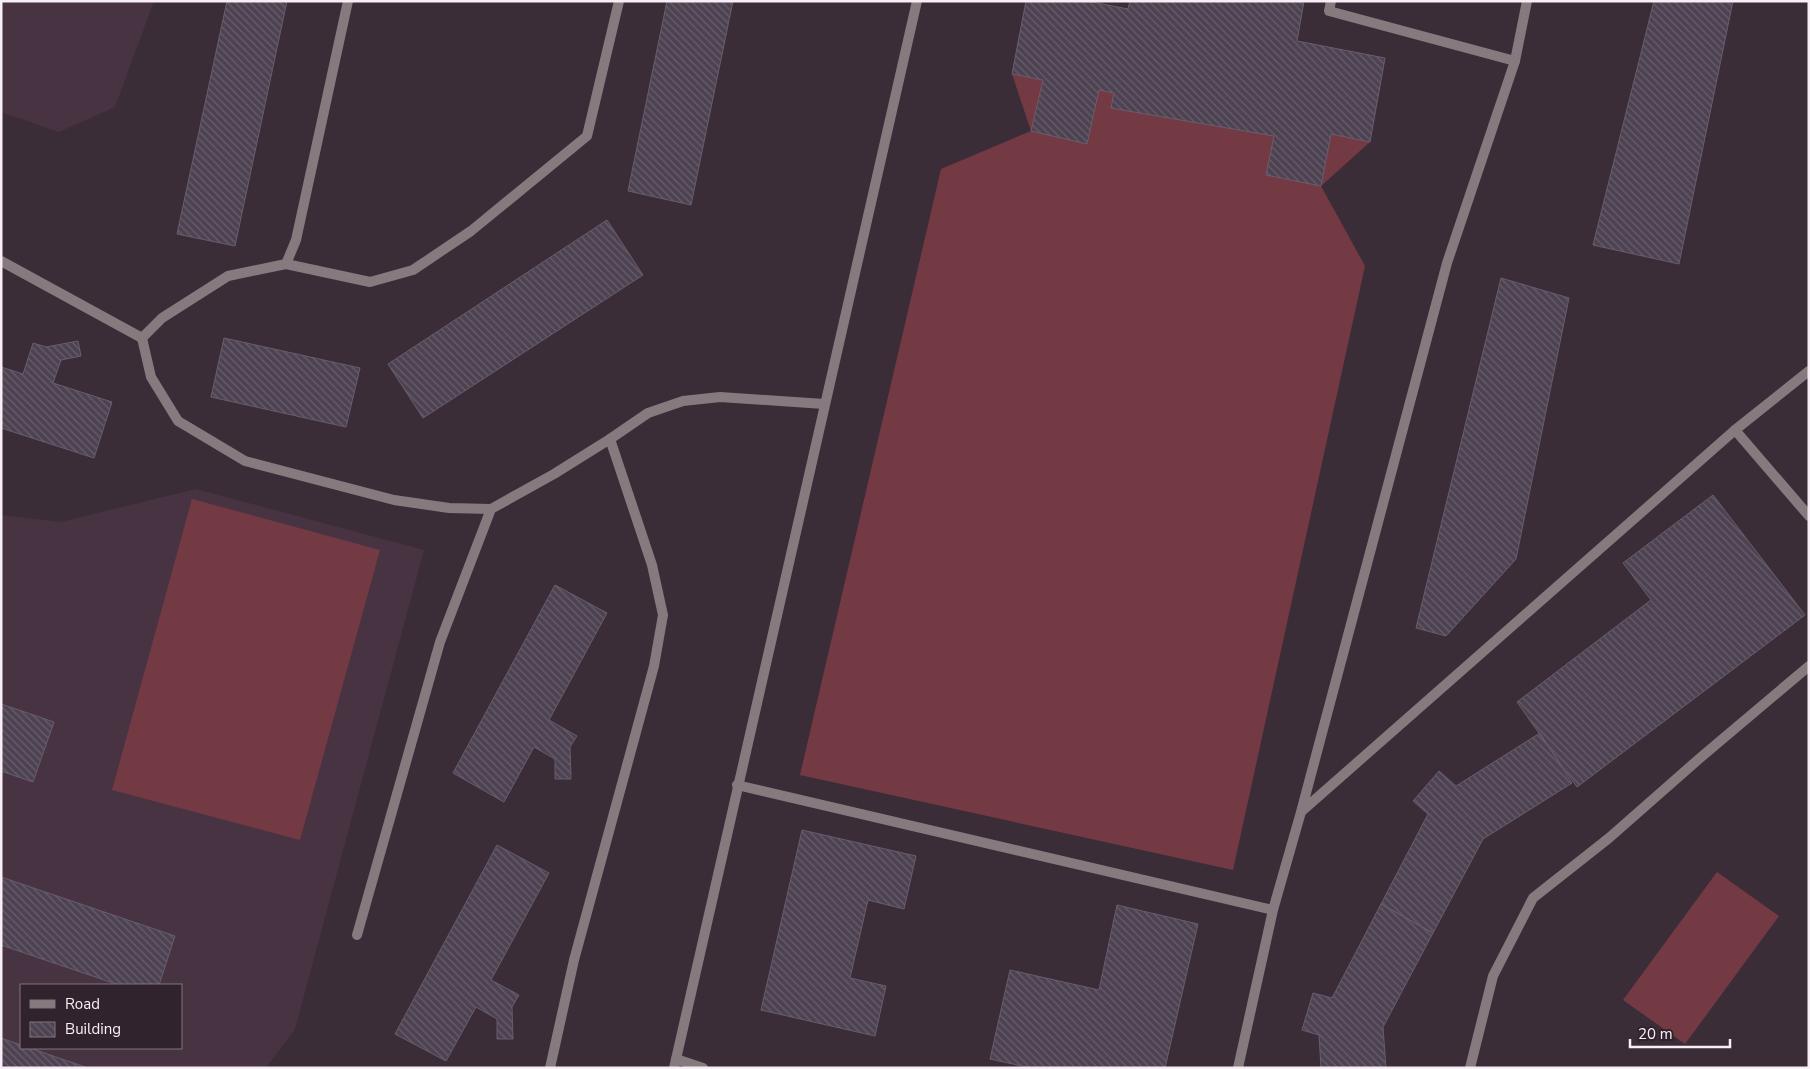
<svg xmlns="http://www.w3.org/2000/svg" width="1810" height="1069" viewBox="0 0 1810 1069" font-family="'Nunito Sans',sans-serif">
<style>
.built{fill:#483343;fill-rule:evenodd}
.grass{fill:#743a43}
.building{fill:url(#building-back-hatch);stroke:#695d6d}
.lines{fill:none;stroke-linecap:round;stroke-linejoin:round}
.service{stroke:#857b7f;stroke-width:10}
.minor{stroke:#857b7f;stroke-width:10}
.tertiary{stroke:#857b7f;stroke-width:10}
</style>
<defs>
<pattern id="building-back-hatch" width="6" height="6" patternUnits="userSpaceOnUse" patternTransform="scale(1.25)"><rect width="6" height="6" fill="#4d4251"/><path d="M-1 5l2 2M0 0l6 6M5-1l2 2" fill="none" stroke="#675e6b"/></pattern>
</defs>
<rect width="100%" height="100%" fill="#3b2d38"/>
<path class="built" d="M1,1H154L115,107L59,132L1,112Z
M196,489L424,550L295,1029L266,1068H1V515L61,522ZM21,985H181V1048H21Z"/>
<path class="grass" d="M1026,1H1087L1128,9L1130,1H1304L1297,41L1385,58L1370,142L1321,186L1365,266L1233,870L800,775L941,169L1031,131L1012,74Z
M192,499L380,550L300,840L112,790Z
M1717,872L1779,916L1685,1044L1623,1000Z"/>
<path class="building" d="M227,1H287L235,246L177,234Z
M667,1H733L691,205L628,191Z
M1026,1H1087L1128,9L1130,1H1304L1297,41L1385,58L1370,142L1331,134L1321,186L1266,175L1274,136L1111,108L1114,93L1099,90L1087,144L1031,131L1043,80L1012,74Z
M1654,1H1733L1679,264L1593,245Z
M607,220L643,275L423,418L388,364Z
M1501,278L1569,298L1516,559L1446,636L1416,628Z
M224,338L360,368L346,427L211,397Z
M78,341L81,356L61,360L53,383L112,402L94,458L1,428V367L23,374L33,343L46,347Z
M1713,495L1805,615L1577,787L1517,702L1651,600L1623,563Z
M555,585L607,613L549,720L577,736L570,747L571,779H555V759L534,747L504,802L453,773Z
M1,704L54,722L33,782L1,771Z
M1540,733L1572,783L1483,839L1433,933L1381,904L1428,814L1413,801L1439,771L1456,786Z
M802,830L916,856L904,909L868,900L850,978L886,986L875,1036L761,1010Z
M497,845L549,873L491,980L519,995L512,1007L513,1039H497V1019L476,1007L446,1061L395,1034Z
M1,877L175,936L159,985H119L1,945Z
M1381,904L1433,933L1383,1027L1386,1068H1321L1319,1035L1302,1030L1313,993L1332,998Z
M1117,905L1198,924L1165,1068H1031L990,1059L1010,970L1099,990Z
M1,1038L21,1045V1048H30L88,1068H1Z"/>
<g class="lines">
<path class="service" d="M1331,1L1329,11L1515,61
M1,261L142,338L162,318L228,276L286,264L370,282L413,270L471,231L587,136L619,1
M286,264L296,240L348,1
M1735,430L1809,516
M357,935L440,642L491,509
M676,1059L703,1068
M550,1068L574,960L654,666L663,615L652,565L610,439
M1470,1068L1493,976L1533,898L1609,838L1700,758L1809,666"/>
<path class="minor" d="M142,338L151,377L178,421L245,461L394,500L449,508L491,509L554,474L610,439L648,413L683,401L720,397L824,404
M737,785L1273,910L1301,812L1447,263L1515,61L1527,1
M1302,811L1735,430L1809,371
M1238,1068L1273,910"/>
<path class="tertiary" d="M674,1068L917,1"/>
</g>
<rect width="1810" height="1069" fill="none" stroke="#f8eef5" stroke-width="5"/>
<rect x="20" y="984" width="162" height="65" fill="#31232e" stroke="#81747e"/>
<rect x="30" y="1000" width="25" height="8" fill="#857b7f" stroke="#81747e"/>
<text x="65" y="1009" font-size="15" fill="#f8eef5">Road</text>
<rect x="30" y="1022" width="25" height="15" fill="url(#building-back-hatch)" stroke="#81747e"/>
<text x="65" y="1034" font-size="15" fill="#f8eef5">Building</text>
<path d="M1630 1039v8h100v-8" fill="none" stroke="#f8eef5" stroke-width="2.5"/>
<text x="1638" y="1039" font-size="15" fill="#f8eef5" stroke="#31232e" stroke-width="4" paint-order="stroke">20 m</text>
</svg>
